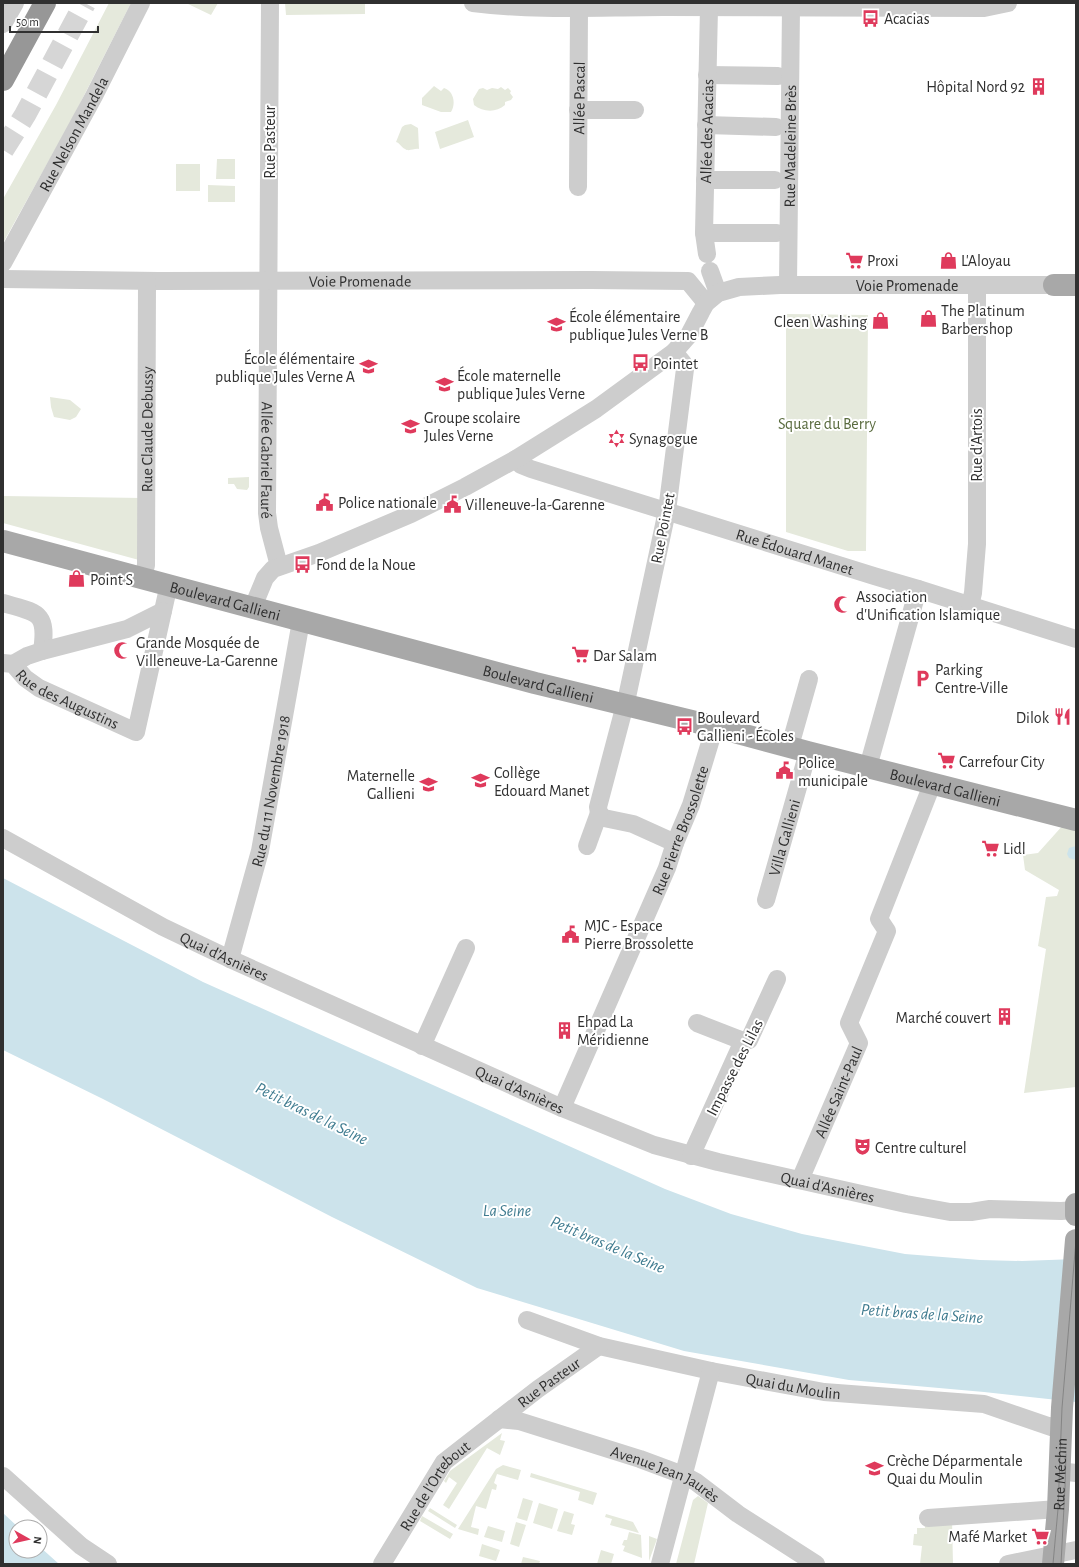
<svg xmlns="http://www.w3.org/2000/svg" width="1079" height="1567" viewBox="0 0 1079 1567" font-family="'Alegreya Sans',sans-serif">
<style>
.green{fill:#e5e9dc}
.water{fill:#cce3eb}
.lines{fill:none;stroke-linecap:round;stroke-linejoin:round}
.highway-tunnel{stroke:#d6d6d6;stroke-width:22;stroke-dasharray:22 11;stroke-linecap:butt}
.minor{stroke:#cdcdcd;stroke-width:18}
.major{stroke:#a8a8a8;stroke-width:22}
.highway{stroke:#979797;stroke-width:22}
.tram{stroke:#858585;stroke-width:1}
.labels{text-anchor:middle;stroke-width:4;stroke-linejoin:round;paint-order:stroke}
.poi-label{font-size:16px;fill:#303030;stroke:#fff;text-anchor:start}
.street-label{font-size:16px;fill:#303030;stroke:#fff}
.park-label{font-size:16px;fill:#596b3e;stroke:#fff}
.water-label{font-size:17px;font-style:italic;fill:#407c90;stroke:#fff}
</style>
<rect width="100%" height="100%" fill="#fff"/>
<path class="green" d="M109,3H131L71,121L3,243V199L56,105Z
M186,3H218L211,15Z
M285,3H362L365,4V14L286,15Z
M434,86L441,91L444,88C454,91 456,104 451,112H441L422,105V98Z
M501,87L505,90L508,88L511,91L510,93L513,97L511,100L505,102V105C496,113 483,112 474,105L473,99L479,89L483,88L487,90L492,88L498,89Z
M468,120L474,137L440,149L435,132Z
M411,124L418,128L419,149C414,148 409,152 405,149C401,147 400,143 396,142L402,127L405,125Z
M217,159H235V179H216Z
M176,164H200V191H176Z
M208,185L235,186V202H208Z
M786,314L868,315L866,551H848L786,532Z
M50,397L70,400L81,409L76,417L70,420L54,417L51,407Z
M249,477V487L247,490L237,489L234,484H228V478Z
M3,496L143,498L150,563L3,523Z
M1064,824L1076,830V1087L1024,1093L1046,949L1038,946L1046,897L1057,896L1059,890L1025,870L1023,855L1038,853Z
M502,1433L500,1440L505,1441L500,1455L487,1448L449,1509L443,1505L457,1483L449,1477L446,1483L444,1481L450,1471Z
M503,1465L521,1470L518,1480L497,1474L494,1483L497,1485L496,1490L492,1489L486,1509L476,1506L471,1527L479,1529L478,1535L458,1529L496,1469Z
M531,1473L597,1493L593,1505L578,1500L580,1492L530,1477Z
M698,1496L708,1503L694,1564H676L693,1500Z
M523,1498L533,1501L527,1521L517,1518Z
M539,1503L558,1509L552,1529L533,1523Z
M430,1508L457,1525L455,1528L428,1511Z
M564,1511L574,1514L571,1524L575,1525L572,1535L557,1531Z
M606,1514L633,1522L639,1533L610,1525L612,1519L605,1517Z
M422,1516L453,1534L450,1539L420,1521Z
M952,1520L953,1564H920L922,1546L913,1545L914,1534H917V1528H925V1523Z
M516,1522L526,1525L519,1547L510,1544Z
M488,1526L505,1531L502,1542L484,1537Z
M629,1532L641,1535L642,1558L623,1551L625,1546L622,1545L624,1540H627Z
M649,1536L657,1539L649,1561Z
M482,1544L500,1550L496,1561L479,1556Z
M601,1550L614,1554L611,1564H597Z
M523,1557L540,1561L539,1564H521Z"/>
<path class="water" d="M1076,846V860L1069,858L1067,854L1069,848Z
M3,878L203,982L665,1189L731,1214L802,1234L905,1254L980,1260L1022,1261L1076,1259V1402L984,1392L849,1380L684,1351L477,1288L332,1217L103,1099L3,1050Z
M3,1513L18,1527H16V1551H40V1547L59,1564H3Z"/>
<g class="lines">
<path class="highway-tunnel" d="M3,150L25,115L85,3"/>
<g class="minor">
<path id="s1" d="M270,3L267,513L269,528L279,566"/>
<path d="M473,3C536,11 599,7 663,7C770,7 877,8 984,8L1008,3"/>
<path d="M3,24L15,3"/>
<path d="M707,75L778,76"/>
<path d="M578,110H635"/>
<path d="M706,125L776,127"/>
<path d="M705,180H775"/>
<path id="s2" d="M578,187L579,8"/>
<path d="M704,233H777"/>
<path id="s3" d="M707,254L704,233L709,8"/>
<path id="s4" d="M3,263L94,96L141,3"/>
<path d="M710,271L718,293"/>
<path id="s5" d="M3,279L159,281L591,280L688,281L706,303"/>
<path id="s6" d="M788,285L791,7"/>
<path d="M674,352L683,363L685,369L667,511L627,697L598,807L599,813L604,818L633,824L675,843"/>
<path id="s7" d="M516,459L521,465L531,469L874,576L918,589L1076,639"/>
<path id="s8" d="M143,578L146,565L147,281"/>
<path d="M3,603C37,613 48,611 42,651"/>
<path d="M970,605L973,593L977,544V285"/>
<path id="s9" d="M253,607L265,578L273,569L319,553L411,514L465,487L516,459L596,409L674,352L689,335L701,312L706,303L718,293L739,287L780,285H1054"/>
<path id="s10" d="M3,663L13,664L25,678L39,688L136,732L169,584"/>
<path d="M13,664L27,656L42,651L127,629L163,611"/>
<path d="M790,746L809,679"/>
<path d="M868,767L918,589"/>
<path id="s11" d="M3,838L163,927L230,959L562,1108L654,1145L718,1162L906,1204L950,1212H971L990,1209L1061,1211L1076,1210"/>
<path d="M587,846L599,813"/>
<path id="s12" d="M766,900L808,752"/>
<path id="s13" d="M230,959L260,851L301,621"/>
<path d="M697,1023L743,1041"/>
<path d="M422,1046L466,948"/>
<path id="s14" d="M562,1108L667,868L675,843L691,805L715,726"/>
<path d="M691,1156L743,1041L749,1040L777,979"/>
<path id="s15" d="M800,1180L859,1043L849,1023L887,931L879,919L933,782"/>
<path id="s16" d="M527,1320L599,1346L711,1371L824,1392L984,1404L1051,1427L1062,1422"/>
<path id="s17" d="M499,1419L519,1421L640,1459L683,1475L696,1482L738,1514L816,1564"/>
<path d="M1067,1472L1076,1473"/>
<path d="M3,1476L81,1546L108,1564"/>
<path d="M928,1518L1058,1509"/>
<path id="s18" d="M382,1564L444,1462L538,1389L599,1346"/>
<path d="M660,1564L711,1371"/>
<path d="M1008,1564L1076,1550"/>
</g>
<g class="major">
<path d="M1054,285H1076"/>
<path id="s19" d="M3,541L535,683L704,724L808,752L1076,820"/>
<path d="M1076,1204V1215"/>
<path id="s20" d="M1053,1564L1058,1509L1062,1408L1076,1240"/>
</g>
<path class="highway" d="M3,80L45,3"/>
<path class="tram" d="M1053,1564L1058,1509L1062,1408L1076,1240
M1061,1564L1065,1487L1066,1454"/>
</g>
<defs>
<symbol id="bus-bare" viewBox="-9 -9 18 18"><path d="M-5-6H5V4H4V6H2V4H-2V6H-4V4H-5ZM-3.5-4V0h7V-4ZM-3.5 1.2v1.5H-2V1.2ZM2 1.2v1.5H3.5V1.2Z" fill="#df3a5c" stroke="#fff" stroke-width="2.5" paint-order="stroke"/></symbol>
<symbol id="building-bare" viewBox="-9 -9 18 18"><path d="M-4-6H4V6H1V3H-1V6H-4ZM-2.5-4.3h1.7v1.8h-1.7ZM.8-4.3h1.7v1.8H.8ZM-2.5-1h1.7V.8h-1.7ZM.8-1h1.7V.8H.8Z" fill="#df3a5c" stroke="#fff" stroke-width="2.5" paint-order="stroke"/></symbol>
<symbol id="supermarket-bare" viewBox="-9 -9 18 18"><path d="M-6-5.5h2.5l.6 2H6L4.5 2H-2.5L-4.4-4H-6ZM-1.5 3.2a1.3 1.3 0 1 0 .1 0ZM3 3.2a1.3 1.3 0 1 0 .1 0Z" fill="#df3a5c" stroke="#fff" stroke-width="2.5" paint-order="stroke"/></symbol>
<symbol id="shop-bare" viewBox="-9 -9 18 18"><path d="M-5-2.5h2.3a2.7 3.5 0 0 1 5.4 0H5L5.5 6h-11ZM-1.5-2.5h3a1.5 2.3 0 0 0-3 0Z" fill="#df3a5c" stroke="#fff" stroke-width="2.5" paint-order="stroke"/></symbol>
<symbol id="school-bare" viewBox="-9 -9 18 18"><path d="M0-5L7-2L0 1L-7-2ZM-4 1L0 2.5L4 1V4Q0 6-4 4Z" fill="#df3a5c" stroke="#fff" stroke-width="2.5" paint-order="stroke"/></symbol>
<symbol id="synagogue-bare" viewBox="-9 -9 18 18"><path d="M0-6.5L5.6 3.2H-5.6ZM0 6.5L5.6-3.2H-5.6Z" fill="#df3a5c" stroke="#fff" stroke-width="2.5" paint-order="stroke"/></symbol>
<symbol id="civic-bare" viewBox="-9 -9 18 18"><path d="M-.6-6.5H3V-4.5H.6V-3L4-1V1h2V6H-6V1h2V-1L-.6-3ZM-1.2 2.5V6h2.4V2.5Z" fill="#df3a5c" stroke="#fff" stroke-width="2.5" paint-order="stroke"/></symbol>
<symbol id="mosque-bare" viewBox="-9 -9 18 18"><path d="M3.5-4.9A6 6 0 1 0 3.5 4.9A5 5 0 1 1 3.5-4.9Z" fill="#df3a5c" stroke="#fff" stroke-width="2.5" paint-order="stroke"/></symbol>
<symbol id="parking-bare" viewBox="-9 -9 18 18"><path d="M-3.5-5.5H1a3.5 3.5 0 0 1 0 7H-1V5.5H-3.5ZM-1-3.4V-.6H.8a1.4 1.4 0 0 0 0-2.8Z" fill="#df3a5c" stroke="#fff" stroke-width="2.5" paint-order="stroke"/></symbol>
<symbol id="restaurant-bare" viewBox="-9 -9 18 18"><path d="M-5-6h1v4h1v-4h1v4h1v-4h1v5L-1.5 .5V6h-2V.5L-5-1ZM5-6V6H3V1.5H1.5Q1.5-4 5-6Z" fill="#df3a5c" stroke="#fff" stroke-width="2.5" paint-order="stroke"/></symbol>
<symbol id="theatre-bare" viewBox="-9 -9 18 18"><path d="M-5-5.5Q0-4 5-5.5V0Q5 5 0 6Q-5 5-5 0ZM-3.3-2.5H-1v1.5H-3.3ZM1-2.5H3.3v1.5H1ZM-2.8 1Q0 5.5 2.8 1Z" fill="#df3a5c" stroke="#fff" stroke-width="2.5" paint-order="stroke"/></symbol>
</defs>
<g fill-rule="evenodd">
<use href="#bus-bare" x="858" y="6" width="25" height="25"/>
<use href="#building-bare" x="1026" y="74" width="25" height="25"/>
<use href="#supermarket-bare" x="842" y="248" width="25" height="25"/>
<use href="#shop-bare" x="936" y="248" width="25" height="25"/>
<use href="#shop-bare" x="916" y="306" width="25" height="25"/>
<use href="#shop-bare" x="868" y="308" width="25" height="25"/>
<use href="#school-bare" x="544" y="312" width="25" height="25"/>
<use href="#bus-bare" x="628" y="350" width="25" height="25"/>
<use href="#school-bare" x="356" y="354" width="25" height="25"/>
<use href="#school-bare" x="432" y="372" width="25" height="25"/>
<use href="#school-bare" x="398" y="414" width="25" height="25"/>
<use href="#synagogue-bare" x="604" y="426" width="25" height="25"/>
<use href="#civic-bare" x="312" y="490" width="25" height="25"/>
<use href="#civic-bare" x="440" y="492" width="25" height="25"/>
<use href="#bus-bare" x="290" y="552" width="25" height="25"/>
<use href="#shop-bare" x="64" y="566" width="25" height="25"/>
<use href="#mosque-bare" x="830" y="592" width="25" height="25"/>
<use href="#mosque-bare" x="110" y="638" width="25" height="25"/>
<use href="#supermarket-bare" x="568" y="642" width="25" height="25"/>
<use href="#parking-bare" x="910" y="666" width="25" height="25"/>
<use href="#restaurant-bare" x="1050" y="704" width="25" height="25"/>
<use href="#bus-bare" x="672" y="714" width="25" height="25"/>
<use href="#supermarket-bare" x="934" y="748" width="25" height="25"/>
<use href="#civic-bare" x="772" y="758" width="25" height="25"/>
<use href="#school-bare" x="468" y="768" width="25" height="25"/>
<use href="#school-bare" x="416" y="772" width="25" height="25"/>
<use href="#supermarket-bare" x="978" y="836" width="25" height="25"/>
<use href="#civic-bare" x="558" y="922" width="25" height="25"/>
<use href="#building-bare" x="992" y="1004" width="25" height="25"/>
<use href="#building-bare" x="552" y="1018" width="25" height="25"/>
<use href="#theatre-bare" x="850" y="1134" width="25" height="25"/>
<use href="#school-bare" x="862" y="1456" width="25" height="25"/>
<use href="#supermarket-bare" x="1028" y="1524" width="25" height="25"/>
</g>
<g class="labels">
<g class="poi-label">
<text x="884" y="24">Acacias</text>
<text x="1025" y="92" text-anchor="end">Hôpital Nord 92</text>
<text x="867" y="266">Proxi</text>
<text x="961" y="266">L'Aloyau</text>
<text x="941" y="316">The Platinum<tspan x="941" dy="18">Barbershop</tspan></text>
<text x="569" y="322">École élémentaire<tspan x="569" dy="18">publique Jules Verne B</tspan></text>
<text x="867" y="327" text-anchor="end">Cleen Washing</text>
<text x="355" y="364" text-anchor="end">École élémentaire<tspan x="355" dy="18">publique Jules Verne A</tspan></text>
<text x="653" y="369">Pointet</text>
<text x="457" y="381">École maternelle<tspan x="457" dy="18">publique Jules Verne</tspan></text>
<text x="424" y="423">Groupe scolaire<tspan x="424" dy="18">Jules Verne</tspan></text>
<text x="629" y="444">Synagogue</text>
<text x="338" y="508">Police nationale</text>
<text x="465" y="510">Villeneuve-la-Garenne</text>
<text x="316" y="570">Fond de la Noue</text>
<text x="90" y="585">Point S</text>
<text x="856" y="602">Association<tspan x="856" dy="18">d'Unification Islamique</tspan></text>
<text x="136" y="648">Grande Mosquée de<tspan x="136" dy="18">Villeneuve-La-Garenne</tspan></text>
<text x="593" y="661">Dar Salam</text>
<text x="935" y="675">Parking<tspan x="935" dy="18">Centre-Ville</tspan></text>
<text x="697" y="723">Boulevard<tspan x="697" dy="18">Gallieni - Écoles</tspan></text>
<text x="1049" y="723" text-anchor="end">Dilok</text>
<text x="959" y="767">Carrefour City</text>
<text x="798" y="768">Police<tspan x="798" dy="18">municipale</tspan></text>
<text x="494" y="778">Collège<tspan x="494" dy="18">Edouard Manet</tspan></text>
<text x="415" y="781" text-anchor="end">Maternelle<tspan x="415" dy="18">Gallieni</tspan></text>
<text x="1003" y="854">Lidl</text>
<text x="584" y="931">MJC - Espace<tspan x="584" dy="18">Pierre Brossolette</tspan></text>
<text x="991" y="1023" text-anchor="end">Marché couvert</text>
<text x="577" y="1027">Ehpad La<tspan x="577" dy="18">Méridienne</tspan></text>
<text x="875" y="1153">Centre culturel</text>
<text x="887" y="1466">Crèche Déparmentale<tspan x="887" dy="18">Quai du Moulin</tspan></text>
<text x="1027" y="1542" text-anchor="end">Mafé Market</text>
</g>
<g class="street-label">
<text dy="6" stroke="none"><textPath href="#s2" startOffset="89">Allée Pascal</textPath></text>
<text dy="6" stroke="none"><textPath href="#s3" startOffset="123">Allée des Acacias</textPath></text>
<text dy="6" stroke="none"><textPath href="#s4" startOffset="147">Rue Nelson Mandela</textPath></text>
<text transform="translate(269 142) rotate(-90)" y="6">Rue Pasteur</text>
<text dy="6" stroke="none"><textPath href="#s6" startOffset="139">Rue Madeleine Brès</textPath></text>
<text dy="6" stroke="none"><textPath href="#s5" startOffset="357">Voie Promenade</textPath></text>
<text dy="6" stroke="none"><textPath href="#s9" startOffset="766">Voie Promenade</textPath></text>
<text dy="6" stroke="none"><textPath href="#s8" startOffset="149">Rue Claude Debussy</textPath></text>
<text transform="translate(976 445) rotate(-90)" y="6">Rue d'Artois</text>
<text dy="6" stroke="none"><textPath href="#s1" startOffset="457">Allée Gabriel Fauré</textPath></text>
<text transform="translate(662 528) rotate(-79)" y="6">Rue Pointet</text>
<text dy="6" stroke="none"><textPath href="#s7" startOffset="295">Rue Édouard Manet</textPath></text>
<text dy="6" stroke="none"><textPath href="#s19" startOffset="230">Boulevard Gallieni</textPath></text>
<text dy="6" stroke="none"><textPath href="#s19" startOffset="554">Boulevard Gallieni</textPath></text>
<text dy="6" stroke="none"><textPath href="#s10" startOffset="76">Rue des Augustins</textPath></text>
<text dy="6" stroke="none"><textPath href="#s19" startOffset="974">Boulevard Gallieni</textPath></text>
<text dy="6" stroke="none"><textPath href="#s13" startOffset="173">Rue du 11 Novembre 1918</textPath></text>
<text dy="6" stroke="none"><textPath href="#s14" startOffset="302">Rue Pierre Brossolette</textPath></text>
<text dy="6" stroke="none"><textPath href="#s12" startOffset="65">Villa Gallieni</textPath></text>
<text dy="6" stroke="none"><textPath href="#s11" startOffset="251">Quai d'Asnières</textPath></text>
<text transform="translate(734 1067) rotate(-63)" y="6">Impasse des Lilas</text>
<text dy="6" stroke="none"><textPath href="#s11" startOffset="575">Quai d'Asnières</textPath></text>
<text dy="6" stroke="none"><textPath href="#s15" startOffset="96">Allée Saint-Paul</textPath></text>
<text dy="6" stroke="none"><textPath href="#s11" startOffset="899">Quai d'Asnières</textPath></text>
<text dy="6" stroke="none"><textPath href="#s18" startOffset="251">Rue Pasteur</textPath></text>
<text dy="6" stroke="none"><textPath href="#s16" startOffset="275">Quai du Moulin</textPath></text>
<text dy="6" stroke="none"><textPath href="#s20" startOffset="90">Rue Méchin</textPath></text>
<text dy="6" stroke="none"><textPath href="#s17" startOffset="176">Avenue Jean Jaurès</textPath></text>
<text dy="6" stroke="none"><textPath href="#s18" startOffset="95">Rue de l'Ortebout</textPath></text>
</g>
<g class="park-label">
<text x="827" y="429">Square du Berry</text>
</g>
<g class="water-label">
<text transform="translate(312 1113) rotate(26)" y="6">Petit bras de la Seine</text>
<text x="507" y="1216">La Seine</text>
<text transform="translate(608 1244) rotate(23)" y="6">Petit bras de la Seine</text>
<text transform="translate(922 1313) rotate(4)" y="6">Petit bras de la Seine</text>
</g>
</g>
<rect width="1079" height="1567" fill="none" stroke="#303030" stroke-width="8"/>
<g transform="translate(28 1539) rotate(98)"><circle r="19" fill="#ffffff" stroke="#acacac"/>
<path d="M0-3L7 15L0 10L-7 15Z" fill="#df3a5c"/>
<text y="-6" font-size="11" font-weight="bold" text-anchor="middle" fill="#303030">N</text>
</g>
<path d="M10 26v6h88v-6" fill="none" stroke="#303030" stroke-width="2"/>
<text x="16" y="26" font-size="12" fill="#303030" stroke="#ffffff" stroke-width="3" paint-order="stroke">50 m</text>
</svg>
